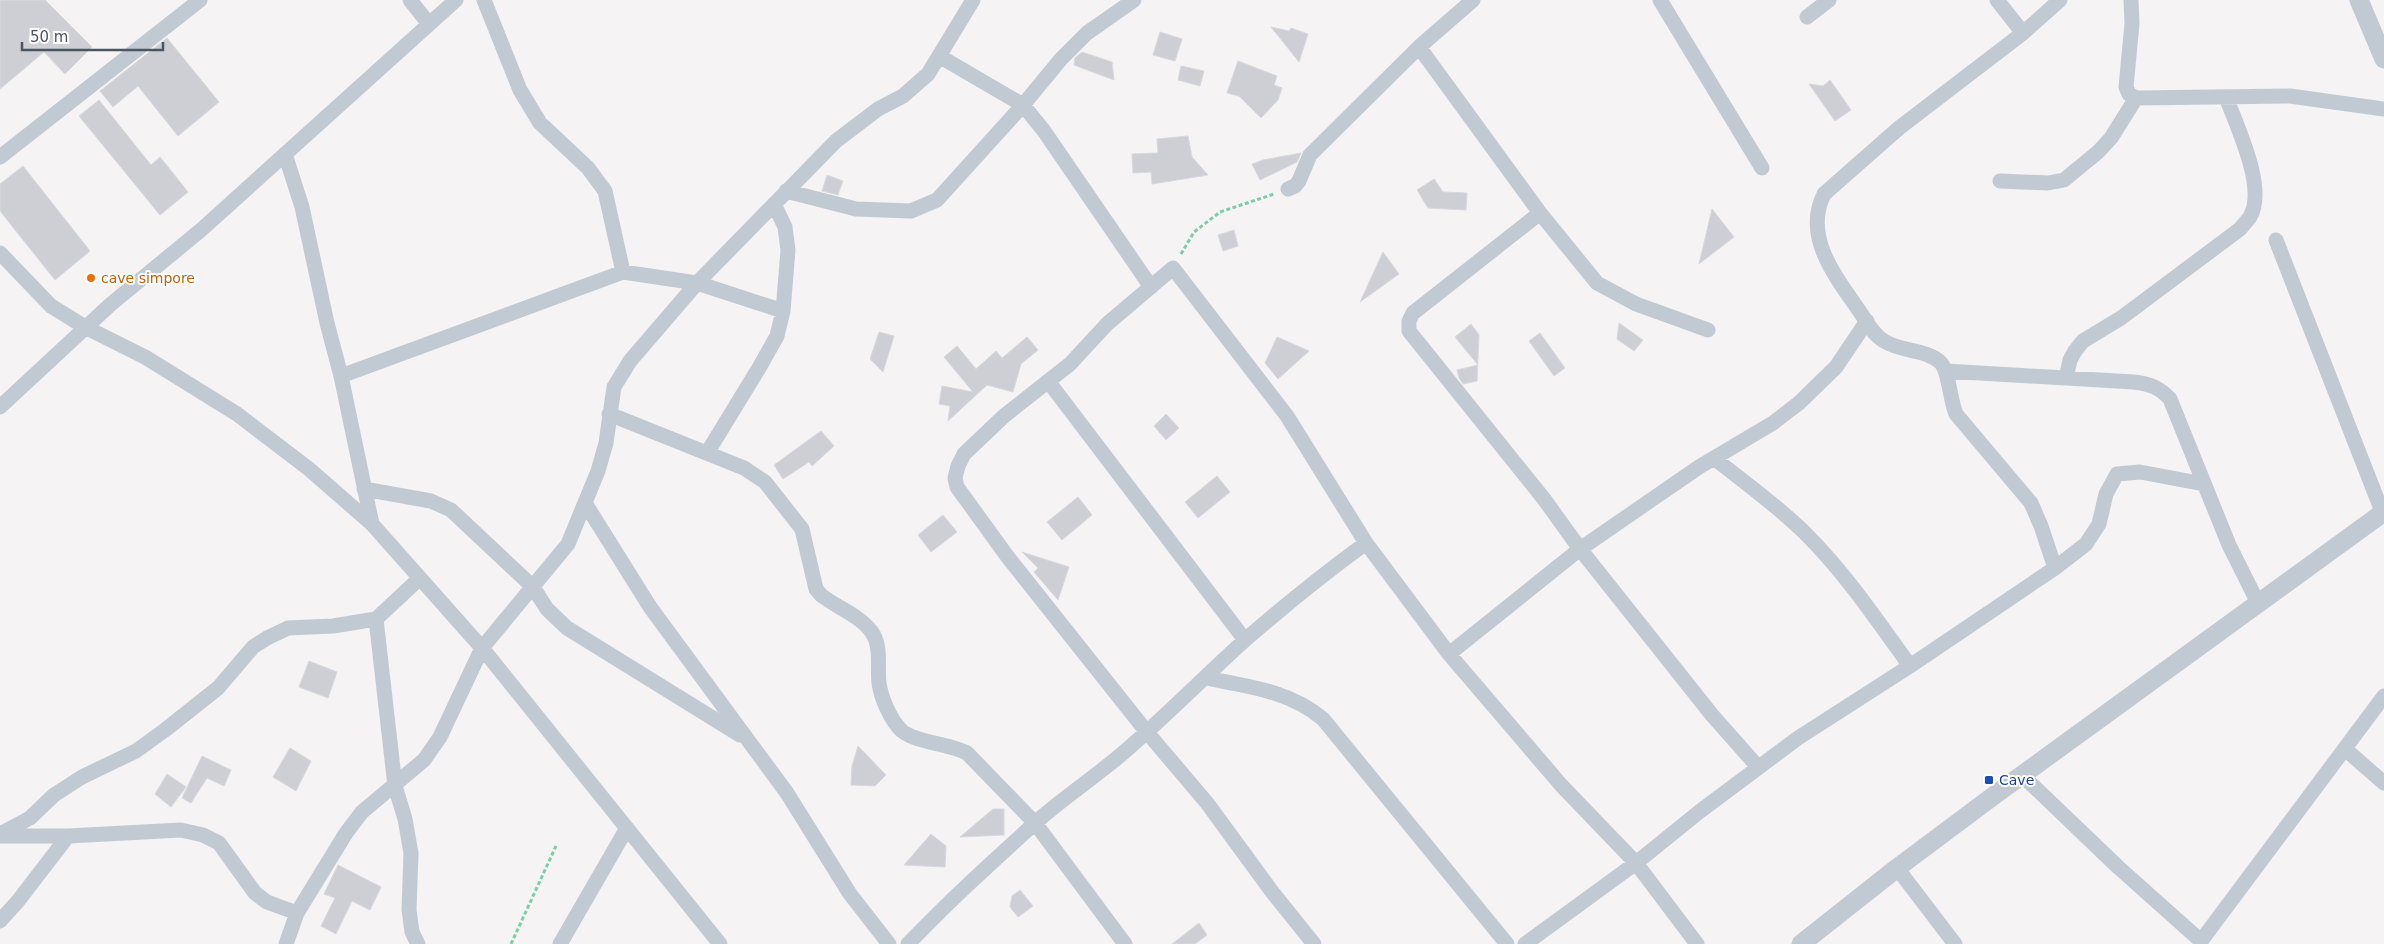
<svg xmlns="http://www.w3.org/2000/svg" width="2384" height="944" viewBox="0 0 2384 944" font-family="'DejaVu Sans',sans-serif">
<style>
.building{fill:#cdcfd5;stroke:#d7d9de}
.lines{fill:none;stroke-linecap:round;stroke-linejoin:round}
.path{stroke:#7ad0a6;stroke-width:3;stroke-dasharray:4 2.5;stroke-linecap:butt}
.minor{stroke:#c1cad2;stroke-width:15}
.tertiary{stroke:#c1cad2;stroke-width:19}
.food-dot{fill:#e8710a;stroke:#fff;stroke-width:2}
.transit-dot{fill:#1a4fb4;stroke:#fff;stroke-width:2}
.labels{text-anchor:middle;stroke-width:4;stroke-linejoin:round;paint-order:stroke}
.food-label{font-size:14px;fill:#c56008;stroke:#fff;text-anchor:start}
.transit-label{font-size:14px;fill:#164399;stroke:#fff;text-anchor:start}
</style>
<rect width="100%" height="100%" fill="#f5f3f3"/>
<path class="building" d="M0,0H45L92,47L65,74L44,52L0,89Z
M1271,27L1289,31L1291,28L1308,34L1299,62Z
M1160,32L1182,39L1175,61L1153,55Z
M167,38L219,102L178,136L138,86L113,107L100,91Z
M1082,52L1112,62L1114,80L1074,65L1075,58Z
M1238,61L1277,76L1274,85L1282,88L1278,100L1261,118L1239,96L1227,93Z
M1181,66L1204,71L1200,86L1178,80Z
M1830,80L1851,110L1835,121L1809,84L1823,86Z
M99,100L151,165L160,157L188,192L160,215L79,116Z
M1188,136L1192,157L1208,175L1152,184L1151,172L1133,173L1132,154L1158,153L1157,139Z
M1301,153L1297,162L1260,180L1252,164L1263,160Z
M23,166L90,251L55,280L0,211V184Z
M827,175L843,181L838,195L822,191Z
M1434,179L1443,192L1467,193L1466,210L1428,208L1417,190Z
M1712,209L1734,237L1699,264Z
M1234,230L1238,246L1223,251L1218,235Z
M1383,252L1399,274L1360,302Z
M1619,323L1643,340L1634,351L1617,339Z
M1471,324L1479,335L1477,381L1463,384L1459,378L1457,370L1478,365L1455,337Z
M879,332L894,336L883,372L870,359Z
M1540,333L1565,368L1554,376L1529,341Z
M1027,337L1038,350L1021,364L1013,392L987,385L948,421L950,406L939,404L942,386L973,392L944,357L957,346L976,369L996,351L1002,358Z
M1277,337L1309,351L1278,379L1265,363Z
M1166,414L1179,428L1166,440L1154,426Z
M821,431L834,446L812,466L809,462L783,479L774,465Z
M1217,476L1230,492L1198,518L1185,502Z
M1078,497L1092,515L1062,540L1047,522Z
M943,515L957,532L931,552L918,535Z
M1022,552L1069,567L1058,600L1034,572L1038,568Z
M309,661L337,672L328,698L299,687Z
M858,746L886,775L875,786L851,785L852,766Z
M290,748L311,761L296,791L273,777Z
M202,756L231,770L224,786L207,778L191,803L182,798Z
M167,774L186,787L171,807L155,794Z
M993,809H1004V835L960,837Z
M931,834L946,846L945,867L904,865Z
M338,865L381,887L370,910L352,901L336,934L321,926L335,898L324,894Z
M1020,890L1033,906L1018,917L1010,907L1012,896Z
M1199,923L1207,935L1195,944H1172Z"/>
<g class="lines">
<path class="path" d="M1181,254L1194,232L1220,212L1274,194
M511,944L556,846"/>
<path class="minor" d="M410,0L429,24
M484,0L520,90L540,123L588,168L605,191L623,272
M1660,0L1762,168
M1997,0L2023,33L2060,0
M2131,0L2132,24L2126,87L2129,94L2136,98L2290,96L2384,109
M1807,17L1829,0
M2023,33L1899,128L1824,194C1803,236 1835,276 1858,309C1866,320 1872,334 1884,341C1901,352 1927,349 1941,363C1949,372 1950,400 1956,414L2031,503L2041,526L2055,568
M1419,47L1540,213L1597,283L1636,304L1708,330
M939,56L1023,105L1044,131L1151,287
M285,154L302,207L327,323L341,376L372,524
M0,157L200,0
M2000,181L2048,183L2064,180L2098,152L2111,138L2136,98
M1288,189L1295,186L1299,181L1310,155L1419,47L1473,0
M786,191L856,209L911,211L937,200L1023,105L1061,59L1087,33L1134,0
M1540,213L1413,313L1409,321V331L1544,499L1580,549L1712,715L1758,767
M2276,240L2383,514
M0,253L51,306L85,327L145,357L237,414L309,469L372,524L482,648L720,944
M1946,371L2134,382C2150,384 2159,387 2170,399L2229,545L2259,605
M341,376L623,272L697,283L783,311
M2066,378L2070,360L2075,351L2083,341L2121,318L2240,229C2243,225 2247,221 2250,217C2267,188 2237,127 2226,97
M1048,381L1245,640
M0,407L111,304L201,230L456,0
M609,414L744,468L765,482L802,529L816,589L821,595C836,607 859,615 871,631C882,645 877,666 879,683C881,698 891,721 902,731C917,743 948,743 967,753L1035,823L1125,944
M707,453L759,368L777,336L783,311L788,250L785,227L774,204
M1714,458C1745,483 1778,506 1806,534C1846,574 1877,620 1910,666
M364,489L431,501L451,510L533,587L547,609L567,628L740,735
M585,503L650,607L787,793L850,894L889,944
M376,619L395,786L405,819L411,853L409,910L412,932L418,944
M1449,654L1580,549L1699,467L1773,423L1799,403L1836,367L1867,321
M1206,678C1247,686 1290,691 1323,719L1507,944
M2345,749L2384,783
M2023,776L2118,867L2201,941L2384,696
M0,834L30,818L54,795L82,777L136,751L165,730L218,688L253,647L267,638L288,628L333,626L376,619L420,578
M0,836H68L181,830L203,835L219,843L255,893L267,902L297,913
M1897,868L1955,944
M0,921L18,901L68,836
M286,944L297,913L346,833L362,812L424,760L440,737L482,648L568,544L598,471L606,443L614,387L630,361L697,283L836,141L878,109L903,96L928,74L973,0
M560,944L627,828
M908,944C948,902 991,863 1034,824C1061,799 1094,778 1123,753C1165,717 1204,677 1245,640C1284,606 1325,573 1366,543L1449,654L1561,785L1636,863L1697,944
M1314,944L1273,893L1207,803L1146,731L1007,556L957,487L955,478L958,466L964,454L1004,416L1070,364L1107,324L1173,268L1287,416L1366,543
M1525,944L1636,863L1699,812L1798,738L1910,666L2055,568L2086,544L2099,524L2106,494L2117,474L2140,472L2204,484"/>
<path class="tertiary" d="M2359,0L2384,59
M1801,944L1897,868L1996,794L2384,512"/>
</g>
<circle class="food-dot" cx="91" cy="278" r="5"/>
<rect class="transit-dot" x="1984" y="775" width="10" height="10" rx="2.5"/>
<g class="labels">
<g class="food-label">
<text x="101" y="283">cave simpore</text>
</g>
<g class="transit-label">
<text x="1999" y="785">Cave</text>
</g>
</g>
<path d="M22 42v8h141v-8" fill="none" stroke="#4a5661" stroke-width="2.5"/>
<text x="30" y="42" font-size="15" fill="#4a5661" stroke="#ffffff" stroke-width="4" paint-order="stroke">50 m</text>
</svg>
